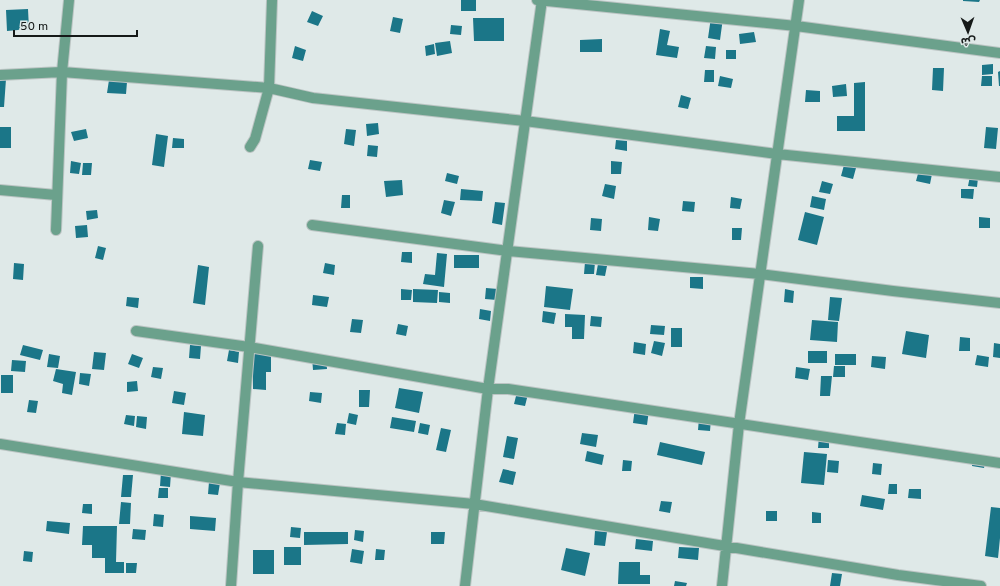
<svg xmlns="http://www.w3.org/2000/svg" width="1000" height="586" viewBox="0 0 1000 586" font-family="Overpass,'Noto Sans Arabic',sans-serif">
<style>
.building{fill:#1b7688}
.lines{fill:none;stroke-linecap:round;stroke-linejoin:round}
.minor-casing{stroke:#bbc4c3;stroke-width:12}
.minor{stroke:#6ba18c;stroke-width:10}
</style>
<rect width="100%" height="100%" fill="#dfe9e8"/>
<path class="building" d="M461,0H476V11H461Z
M963,0H980L979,2L963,1Z
M28,9L29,29L7,31L6,10Z
M312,11L323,16L318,26L307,22Z
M393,17L403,19L400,33L390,31Z
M711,17L723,18L720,40L708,38Z
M473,18H504V41H474Z
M451,25L462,26L461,35L450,34Z
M660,29L670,31L667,45L679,47L677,58L656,55Z
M754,32L756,42L740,44L739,34Z
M602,39V52H580V40Z
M450,41L452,53L437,56L435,43Z
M434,44L435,54L426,56L425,46Z
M295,46L306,50L303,61L292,58Z
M706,46L716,47L715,59L704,58Z
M726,50H736V59H726Z
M993,64V74L982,75V65Z
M933,68H944L943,91L932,90Z
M705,70H714V82H704Z
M1000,71V86H999L998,72Z
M720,76L733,79L731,88L718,86Z
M982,76H992V86H981Z
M0,78L6,79L4,107H0Z
M109,80L127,82L126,94L107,93Z
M865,82V131H837V116H854V83Z
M846,84L847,96L833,97L832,86Z
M806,90L820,91V102H805Z
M681,95L691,98L688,109L678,107Z
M378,123L379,134L367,136L366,124Z
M0,127H11V148H0Z
M986,127L998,128L996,149L984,148Z
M86,129L88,138L74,141L71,132Z
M346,129L356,130L354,146L344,144Z
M156,134L168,136L164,167L152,165Z
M173,138L184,139V148H172Z
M616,140L627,141V151L615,149Z
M368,145L378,146L377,157L367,156Z
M310,160L322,162L320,171L308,169Z
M71,161L81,163L79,174L70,173Z
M611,161L622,162L621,174H611Z
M83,163H92L91,175H82Z
M844,165L856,168L853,179L841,176Z
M919,170L932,174L930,184L916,181Z
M447,173L459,176L457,184L445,181Z
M970,176L978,178L977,187L968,186Z
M402,180L403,195L386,197L384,181Z
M822,181L833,184L830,194L819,192Z
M605,184L616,186L614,199L602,196Z
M461,189L483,191L482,201L460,200Z
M961,189H974L973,199L961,198Z
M342,195H350V208H341Z
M812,196L826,199L824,210L810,207Z
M731,197L742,199L740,209L730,208Z
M444,200L455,202L451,216L441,213Z
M683,201L695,202L694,212L682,211Z
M495,202L505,203L502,225L492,223Z
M97,210L98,218L87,220L86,211Z
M805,212L824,217L817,245L798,240Z
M649,217L660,219L658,231L648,230Z
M979,217L990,218V228H979Z
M591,218L602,219L601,231L590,230Z
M87,225L88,237L76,238L75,226Z
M732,228H742L741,240H732Z
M98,246L106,248L103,260L95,258Z
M402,252H412V263L401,262Z
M437,253L447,254L444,287L423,284L425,274L435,275Z
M454,255H479V268H454Z
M585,262H595L594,274H584Z
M14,263L24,264L23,280L13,279Z
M325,263L335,265L334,275L323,273Z
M598,264L607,266L605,276L596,275Z
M198,265L209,267L205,305L193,303Z
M690,277H703V289L690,288Z
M546,286L573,289L570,310L544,307Z
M486,288L498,289L497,300L485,299Z
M401,289L412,290L411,300H401Z
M413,289L438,290L437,303L413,302Z
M785,289L794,291L793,303L784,302Z
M439,292L450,293V303L439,302Z
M313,295L329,297L327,307L312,305Z
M127,297L139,298L138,308L126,306Z
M830,297L842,298L839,321L828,320Z
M480,309L491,311L490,321L479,319Z
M543,311L556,313L554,324L542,322Z
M565,314L585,315L584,339H572V327H565Z
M591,316L602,317L601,327L590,326Z
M352,319L363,320L361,333L350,332Z
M812,320L838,322L837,342L810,340Z
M398,324L408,326L406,336L396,334Z
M651,325L665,326L664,335L650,334Z
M671,328H682V347H671Z
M906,331L929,335L926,358L902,354Z
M960,337L970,338V351H959Z
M654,341L665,343L662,356L651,353Z
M634,342L646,344L645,355L633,353Z
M994,343L1000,344V358L993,357Z
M23,345L43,350L40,360L20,355Z
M190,345L201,346L200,359L189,358Z
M253,349H271V372H266V390L253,389Z
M229,350L239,352L238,363L227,361Z
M808,351H827V363H808Z
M94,352L106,353L104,370L92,369Z
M49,354L60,356L58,368L47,367Z
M132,354L143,358L139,368L128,364Z
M835,354H856V365H835Z
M977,355L989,357L988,367L975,365Z
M326,356L327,369L313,370L312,357Z
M872,356L886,357L885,369L871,367Z
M12,360L26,361L25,372L11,371Z
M834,366H845V377H833Z
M153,367L163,368L161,379L151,377Z
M796,367L810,369L808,380L795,378Z
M56,369L76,372L72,395L62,393L63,384L53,381Z
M80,373L91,374L89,386L79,384Z
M1,375H13V393H1Z
M821,376H832L830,396H820Z
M137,381L138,391L127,392V382Z
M399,388L423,392L419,413L395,408Z
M359,390H370L369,407H359Z
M174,391L186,393L184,405L172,403Z
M310,392L322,393L321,403L309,401Z
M517,392L528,394L525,406L514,404Z
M29,400L38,401L36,413L27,412Z
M635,408L649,410L647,425L633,423Z
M184,412L205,415L203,436L182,434Z
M349,413L358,415L356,425L347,423Z
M126,415L135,416L134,426L124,424Z
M137,416L147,417L146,429L136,427Z
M392,417L416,421L414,432L390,428Z
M699,418L711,419L710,431L698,430Z
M337,423L346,424L345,435L335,434Z
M420,423L430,425L428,435L418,433Z
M441,428L451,430L446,452L436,450Z
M582,433L598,435L596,447L580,444Z
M507,436L518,438L514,459L503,457Z
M819,436H829V448H818Z
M660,442L705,452L702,465L657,455Z
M587,451L604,455L602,465L585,461Z
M804,452L827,454L824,485L801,483Z
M973,457L986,459L984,468L972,466Z
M623,460L632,461L631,471H622Z
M828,460L839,461L838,473L827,472Z
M873,463L882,464L881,475L872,474Z
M503,469L516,472L513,485L499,482Z
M161,472L171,473L170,487L160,486Z
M123,475H133L131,497H121Z
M209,482L220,483L218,495L208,494Z
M889,484H897V494H888Z
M159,488H168V498H158Z
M909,489H921V499L908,498Z
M862,495L885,499L883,510L860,506Z
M661,501L672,502L670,513L659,511Z
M121,502L131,503L130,524H119Z
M83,504H92V514L82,513Z
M991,507L1000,508V538L998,558L985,556Z
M766,511H777V521H766Z
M812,512L821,513V523H812Z
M154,514L164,515L163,527L153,526Z
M190,516L216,518L215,531L190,529Z
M47,521L70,523L69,534L46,531Z
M83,526H117L116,562H124V573H105V558H92V545H82Z
M291,527L301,528L300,538L290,537Z
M133,529L146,530L145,540L132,539Z
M355,530L364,531L363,542L354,540Z
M595,531L607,532L605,546L594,545Z
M304,532H348V544L304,545Z
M431,532H445L444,544H431Z
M636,539L653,541L652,551L635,549Z
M284,547H301V565H284Z
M679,547L699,548L698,560L678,558Z
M566,548L590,553L585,576L561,570Z
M352,549L364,551L362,564L350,562Z
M376,549L385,550L384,560H375Z
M253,550H274V574H253Z
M24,551L33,552L32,562L23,561Z
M619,562H640V575H650V584H618Z
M126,563H137L136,573H126Z
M832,573L842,574L840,586H830Z
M675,581L687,583L686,586H674Z"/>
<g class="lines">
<defs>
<path id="minor" d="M537,0L796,26L1000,53
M0,75L62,72L269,88L313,98L525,121L777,154L1000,177
M250,147L255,139L269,88L272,0
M0,190L56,195
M312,225L508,251L760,274L893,291L1000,303
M56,230L62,72L69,0
M136,331L249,347L488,389H508L1000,463
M0,444L238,482L474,504L898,575L981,586
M231,586L238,482L258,246
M465,586L488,389L542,0
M722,586L739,424L799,0"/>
</defs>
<use href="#minor" class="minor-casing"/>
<use href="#minor" class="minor"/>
</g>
<g transform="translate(968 32) rotate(178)" stroke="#dfe9e8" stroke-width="3" paint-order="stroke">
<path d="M0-3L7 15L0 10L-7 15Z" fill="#151918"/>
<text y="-6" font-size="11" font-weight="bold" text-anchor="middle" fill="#151918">ش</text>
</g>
<path d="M14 30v6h123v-6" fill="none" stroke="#151918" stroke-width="2"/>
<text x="20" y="30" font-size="12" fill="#151918" stroke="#dfe9e8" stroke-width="3" paint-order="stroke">50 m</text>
</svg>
